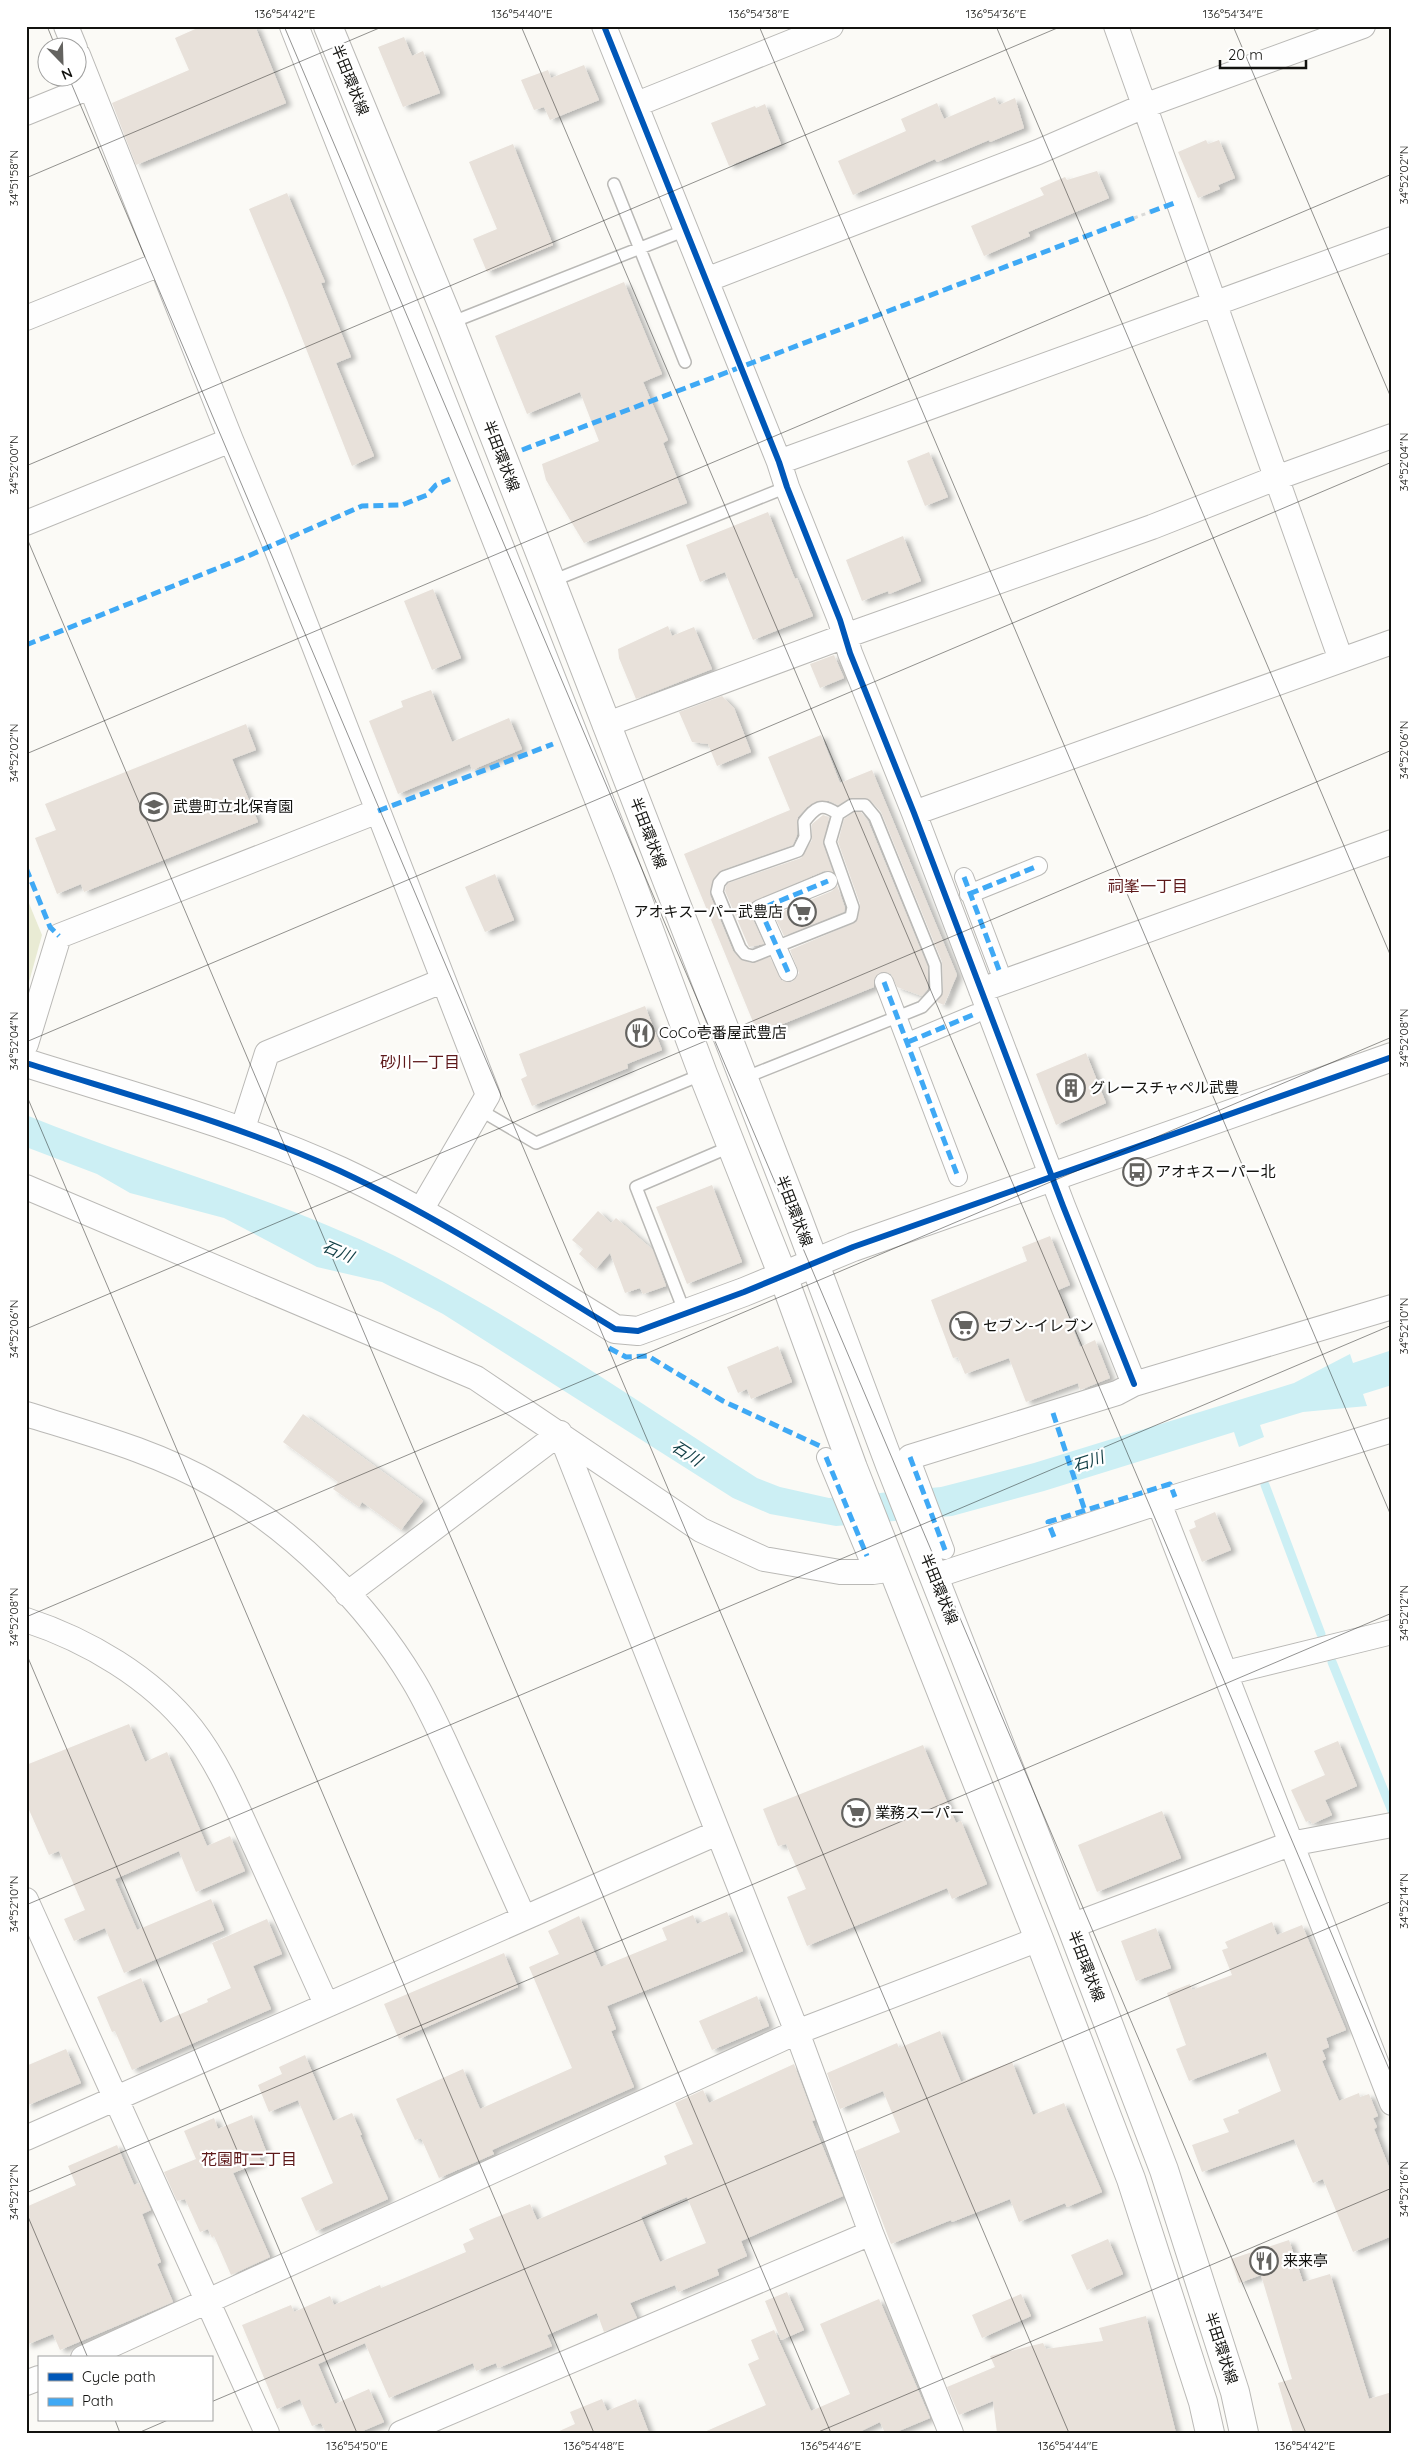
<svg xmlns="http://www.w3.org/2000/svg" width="1418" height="2459" viewBox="0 0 1418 2459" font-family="Quicksand,'Noto Sans JP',sans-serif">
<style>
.green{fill:#e9ebd4}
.water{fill:#cceff4}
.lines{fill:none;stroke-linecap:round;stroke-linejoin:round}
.stream{stroke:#cceff4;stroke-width:9}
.building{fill:#e8e1da;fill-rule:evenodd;filter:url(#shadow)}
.service-casing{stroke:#bab9b6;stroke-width:14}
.pedestrian-casing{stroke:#bab9b6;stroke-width:20}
.minor-casing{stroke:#bab9b6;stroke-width:26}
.tertiary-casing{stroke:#bab9b6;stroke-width:30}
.secondary-casing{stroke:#bab9b6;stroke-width:30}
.path{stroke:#dbdbd9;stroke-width:3;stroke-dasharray:4 4;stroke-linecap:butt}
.service{stroke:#fefefe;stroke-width:11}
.pedestrian{stroke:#fefefe;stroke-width:18}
.minor{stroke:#fefefe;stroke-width:24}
.tertiary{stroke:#fefefe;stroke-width:28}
.secondary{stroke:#fefefe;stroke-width:28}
.quiet{stroke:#3fa9f5;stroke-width:5;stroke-dasharray:10 5;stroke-linecap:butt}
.cycleway-casing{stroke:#fff;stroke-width:9}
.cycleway{stroke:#0057b8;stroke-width:6}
.ticks{fill:none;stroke:#12120f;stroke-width:1;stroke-opacity:0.45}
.labels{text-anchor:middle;stroke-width:4.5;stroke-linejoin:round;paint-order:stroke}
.street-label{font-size:15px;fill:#12120f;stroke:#fff}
.poi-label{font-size:15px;fill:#12120f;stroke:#fff;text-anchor:start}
.neighbourhood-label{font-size:16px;fill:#5e191a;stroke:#fff}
.water-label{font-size:16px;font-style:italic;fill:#103e45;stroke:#fff}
.neatline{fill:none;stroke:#12120f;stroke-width:2}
.ticks-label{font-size:12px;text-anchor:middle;fill:#12120f}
</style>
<defs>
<filter id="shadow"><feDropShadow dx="5.5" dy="3" stdDeviation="2.5" flood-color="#0004"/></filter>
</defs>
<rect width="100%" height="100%" fill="#fbfaf6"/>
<path class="green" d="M26,896L42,935L26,993Z"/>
<path class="water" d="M26,1115C148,1165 277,1197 395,1256C521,1320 638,1402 757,1478L780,1487L829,1498L941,1487L1034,1463L1294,1383L1350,1354L1353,1363L1392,1350V1385L1363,1394L1367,1406L1303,1412L1260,1425L1264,1437L1239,1447L1234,1432L1044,1491L952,1516L836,1526L770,1514L733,1498L443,1314L382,1282L317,1267L224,1218L130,1193L97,1174L26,1147Z"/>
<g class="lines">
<path class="stream" d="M1265,1485L1321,1634
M1332,1662L1392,1811"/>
</g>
<path class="building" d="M202,26H255L286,103L136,165L112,103L189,70L175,38Z
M404,37L412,56L423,51L440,93L403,107L378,47Z
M584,65L599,100L550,120L544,107L534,110L521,80L548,70L551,78Z
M995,97L999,105L1015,98L1024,128L990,142L989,140L937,162L935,159L853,195L838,161L906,131L901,119L937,103L944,119Z
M765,104L781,144L729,166L711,123L755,106L756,108Z
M1206,140L1208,144L1219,140L1235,178L1218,185L1220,189L1198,198L1178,152Z
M513,144L553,245L487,272L473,239L497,229L469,162Z
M1097,171L1109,198L1028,232L1030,236L984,256L971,226L1044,195L1040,188L1065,177L1067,180Z
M287,193L325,282L321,283L351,357L336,363L374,456L352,466L287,300L249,209Z
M624,282L662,374L643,382L668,440L663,443L687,503L584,543L546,480L542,464L599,441L580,392L527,414L495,336Z
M929,452L948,497L925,506L907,461Z
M768,512L795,579L797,578L813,616L753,640L725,572L700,582L686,545Z
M903,536L921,581L889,594L888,591L862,601L846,560Z
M433,589L461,658L432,670L404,601Z
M668,626L672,636L694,627L712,669L636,699L619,658L618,649Z
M834,655L844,678L820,688L810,664Z
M431,690L452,742L509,718L522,749L472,770L470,764L398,794L369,721L403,707L401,701Z
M722,696L734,708L751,752L717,766L708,744L692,742L679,712Z
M246,724L256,750L232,759L258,822L84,892L81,884L57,894L35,838L56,830L45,804Z
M821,735L840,783L872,770L957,975L944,1005L937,1002L943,992L942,962L881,812L870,800L865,798H851L838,805L829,801H818L807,807L798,817L797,835L793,845L722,870L713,879L710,895L733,951L740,959L751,963L770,957L781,980L792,982L799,973L790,950L856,922L860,904L838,842L844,819L854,812H861L868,821L928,967V989L922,996L897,987L891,974L881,972L874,980V987L758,1034L684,854L790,810L768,757Z
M823,815L829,817L823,844L833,872L824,871L752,902L750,913L764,944L749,947L725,891L726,886L728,883L801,858L812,840V824Z
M495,874L514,920L485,932L465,887Z
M837,885L845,908L844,912L784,936L774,915L832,891Z
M645,1006L662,1050L627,1064L628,1068L532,1106L521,1079L527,1076L519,1054Z
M1086,1053L1106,1103L1056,1125L1036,1074Z
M712,1185L742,1262L687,1284L656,1207Z
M598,1211L611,1223L616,1218L653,1250L666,1286L643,1294L640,1288L625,1293L610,1253L596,1269L579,1254L583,1249L572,1240Z
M1050,1236L1070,1285L1058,1290L1080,1347L1095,1340L1110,1378L1080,1390L1078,1383L1026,1402L1009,1358L965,1374L958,1357L953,1358L931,1300L1027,1261L1022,1247Z
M778,1346L792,1382L751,1399L747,1389L738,1393L727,1367Z
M303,1414L423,1501L401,1530L362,1502L359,1507L333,1489L338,1482L283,1442Z
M1215,1512L1231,1550L1202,1562L1189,1530L1196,1527L1194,1521Z
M129,1724L145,1762L167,1752L207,1846L230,1836L245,1871L196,1892L179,1851L115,1879L137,1930L211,1899L224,1930L124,1973L105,1928L74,1941L64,1919L85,1910L59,1851L49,1855L26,1803V1765Z
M1338,1741L1357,1786L1325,1800L1332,1815L1312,1824L1310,1820L1306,1822L1291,1790L1325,1775L1314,1751Z
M923,1745L956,1823L961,1821L987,1884L952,1899L947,1888L807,1946L787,1897L806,1889L786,1844L778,1846L763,1809Z
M1162,1811L1181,1858L1097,1892L1078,1845Z
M727,1912L743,1951L607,2006L616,2029L611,2031L634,2087L492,2150L494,2154L439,2178L421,2138L415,2140L396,2099L463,2069L480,2109L572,2068L529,1967L559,1954L548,1931L579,1916L601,1967L667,1940L662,1928L693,1915L697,1924Z
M267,1919L282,1954L253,1966L271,2009L132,2070L115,2031L112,2032L97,1997L141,1978L160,2023L208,2002L207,1999L231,1988L212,1943Z
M1272,1922L1277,1935L1302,1925L1346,2030L1326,2038L1329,2047L1322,2050L1326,2059L1322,2061L1339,2101L1359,2093L1360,2097L1369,2094L1378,2116L1373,2118L1377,2127L1374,2129L1392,2175V2236L1353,2252L1323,2179L1313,2183L1294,2139L1202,2172L1192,2145L1229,2132L1223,2119L1239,2113L1238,2110L1281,2091L1266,2052L1189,2081L1176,2049L1186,2045L1167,1993L1190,1984L1192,1990L1232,1975L1222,1950L1228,1948L1225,1942Z
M1156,1928L1171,1968L1136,1981L1121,1941Z
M504,1953L518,1987L399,2039L384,2004Z
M757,1996L769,2026L712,2050L699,2021Z
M940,2031L961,2082L1012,2062L1033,2115L1064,2103L1102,2192L1067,2207L1065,2203L1019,2222L1010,2199L952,2222L951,2220L891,2244L855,2151L900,2132L883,2091L840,2109L827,2073L897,2043L899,2048Z
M66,2049L81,2083L26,2106V2066Z
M305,2055L333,2121L352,2113L362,2135H360L388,2199L316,2231L301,2198L333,2183L298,2100L269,2112L258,2085L282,2074L279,2067Z
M794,2064L815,2120L812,2121L843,2196L741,2241L747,2256L717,2269L719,2275L678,2292L675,2285L630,2303L637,2318L604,2332L597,2313L547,2335L552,2346L498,2368L496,2363L476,2371L473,2363L389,2398L365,2343L318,2364L335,2404L369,2389L384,2422L358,2433H326L321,2423L312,2426L300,2399L277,2409L242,2325L291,2305L294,2312L330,2296L334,2305L380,2285L381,2288L466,2252L463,2244L474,2239L469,2229L492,2219L530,2204L537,2220L667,2164L664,2156L693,2144L675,2103L703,2090L709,2103ZM687,2197L706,2243L660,2262L641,2217Z
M252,2115L266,2151L258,2154L261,2162L233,2173L270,2257L231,2275L214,2236L212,2238L208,2229L200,2232L185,2199L177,2201L164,2172L196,2159L184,2131L214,2118L218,2129Z
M117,2145L134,2185L139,2183L151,2210L142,2214L161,2262L157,2264L173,2302L60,2350L53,2334L26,2345V2207L76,2185L68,2166Z
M1108,2239L1123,2274L1087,2290L1071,2255Z
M1289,2240L1303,2282L1330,2274L1369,2399L1392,2392V2433H1293L1278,2383L1292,2379L1261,2275L1239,2283L1231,2259Z
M787,2292L804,2330L781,2340L765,2301Z
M1021,2294L1031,2316L982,2338L972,2315Z
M879,2299L930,2418L894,2433H885L880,2422L857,2433H702L766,2405L748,2364L759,2359L751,2340L774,2330L811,2411L850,2394L820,2324Z
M1146,2316L1176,2433H997L993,2401L959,2415L947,2387L995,2367L990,2356L1043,2343L1046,2349L1103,2341L1099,2328Z
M602,2399L607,2411L636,2399L649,2433H555L575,2424L570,2412Z"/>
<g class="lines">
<defs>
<path id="service" d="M614,184L685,362
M450,323L686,230
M552,581L787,487
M744,1078L922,1007L936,992L935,965L875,817L865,805H852L838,814L830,842L853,907L851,917L753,956L745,954L740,948L717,892L719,883L724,877L798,851L805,837L804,822C816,807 821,802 838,814
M480,1110L536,1143L703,1074
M685,1313L636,1187L732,1146"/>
<path id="pedestrian" d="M964,877L999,970
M969,894L1038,866
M788,972L760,909L828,881
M884,982L958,1177
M908,1042L975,1014
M826,1457L867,1556
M910,1457L945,1550"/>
<path id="minor" d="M66,26L75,48
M604,26L779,462L787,487L840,620L850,653L914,813L1063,1206L1134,1384
M1116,26L1341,660
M78,55L231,440L275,545L488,1095L421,1210
M637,104L831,26
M26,113L90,87
M706,280L1038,152L1144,106L1363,26
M26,318L160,264
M779,462L1392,239
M26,523L231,440
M605,725L845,636L1152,527L1276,478L1392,436
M914,813L1392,642
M981,990L1392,842
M26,1044L59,936L378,811
M242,1131L267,1053L442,981
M26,1187L476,1378L701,1530L764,1559L840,1572H873L894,1569
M26,1414C90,1434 158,1452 216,1486C295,1532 366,1602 413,1680C433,1713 447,1748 463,1782C483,1827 503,1872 523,1916
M910,1457L1117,1393L1134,1384L1392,1307
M1159,1503L1392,2103
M935,1576L1175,1497L1392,1430
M347,1594L560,1433L797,2032L871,2233L951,2433
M26,1620C87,1640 151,1677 192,1729C220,1765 237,1808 256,1849C279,1901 303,1952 326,2004
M1226,1673L1392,1632
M26,1900L267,2433
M1071,1926L1290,1844L1392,1825
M26,2138L717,1833
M83,2358L797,2032L1039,1939
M26,2383L39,2378
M401,2433L871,2233"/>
<path id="tertiary" d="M26,1063C131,1096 240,1125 340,1171C436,1216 525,1274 615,1329L638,1331L744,1292L853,1247L1392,1057"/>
<path id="secondary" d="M294,26L626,868L703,1074L783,1276L853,1468L1039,1939L1131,2179L1203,2402L1210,2433
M328,26L450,323L551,581L795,1211L890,1465L1071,1926L1164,2170L1235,2392L1244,2433"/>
</defs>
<use href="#service" class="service-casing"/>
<use href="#pedestrian" class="pedestrian-casing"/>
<use href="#minor" class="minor-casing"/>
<use href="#tertiary" class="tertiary-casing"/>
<use href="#secondary" class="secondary-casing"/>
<path class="path" d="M1134,218L1150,212"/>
<use href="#service" class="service"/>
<use href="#pedestrian" class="pedestrian"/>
<use href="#minor" class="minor"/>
<use href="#tertiary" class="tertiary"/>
<use href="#secondary" class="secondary"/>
<path class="quiet" d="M1150,212L1177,202
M522,450L1134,218
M26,645L248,556L362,506L402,505L427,495L436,485L450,479
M378,811L553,744
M26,868L50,927L59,936
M964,877L999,970
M969,894L1038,866
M788,972L760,909L828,881
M884,982L958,1177
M908,1042L975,1014
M609,1348L626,1357L648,1356L723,1401L822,1447
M1053,1413L1085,1511
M826,1457L867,1556
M910,1457L945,1550
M1054,1537L1048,1522L1170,1484L1175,1497"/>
<defs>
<path id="cycleway" d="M604,26L779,462L787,487L840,620L850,653L914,813L1063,1206L1134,1384
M26,1063C131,1096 240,1125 340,1171C436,1216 525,1274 615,1329L638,1331L744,1292L853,1247L1392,1057"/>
</defs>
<use href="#cycleway" class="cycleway-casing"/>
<use href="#cycleway" class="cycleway"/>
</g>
<path class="ticks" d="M47,26L56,48M284,26L1306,2433M521,26L1392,2076M759,26L1392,1518M996,26L1392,959M1233,26L1392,400M69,78L1069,2433M26,178L384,26M26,466L1062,26M26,536L831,2433M26,754L1392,174M26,1042L1392,462M26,1094L594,2433M26,1329L1392,750M26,1617L1392,1037M26,1653L357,2433M26,1905L1392,1325M26,2193L1392,1613M26,2212L88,2358M211,2402L1392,1901M115,2420L120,2433M138,2433L168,2420M816,2433L1392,2188"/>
<defs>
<symbol id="school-ring" viewBox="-11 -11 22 22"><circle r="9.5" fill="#fff" stroke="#646360" stroke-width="1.5"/><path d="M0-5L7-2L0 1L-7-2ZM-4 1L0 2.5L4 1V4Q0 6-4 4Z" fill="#646360"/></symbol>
<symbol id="supermarket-ring" viewBox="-11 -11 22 22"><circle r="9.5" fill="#fff" stroke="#646360" stroke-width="1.5"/><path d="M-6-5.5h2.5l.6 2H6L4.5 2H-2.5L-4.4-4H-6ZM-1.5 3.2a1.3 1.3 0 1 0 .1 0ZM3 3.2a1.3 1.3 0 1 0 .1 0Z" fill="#646360"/></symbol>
<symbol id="restaurant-ring" viewBox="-11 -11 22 22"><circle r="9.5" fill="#fff" stroke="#646360" stroke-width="1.5"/><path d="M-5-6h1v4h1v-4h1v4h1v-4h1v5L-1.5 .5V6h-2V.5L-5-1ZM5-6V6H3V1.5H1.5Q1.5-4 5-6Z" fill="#646360"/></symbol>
<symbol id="building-ring" viewBox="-11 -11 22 22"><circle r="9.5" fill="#fff" stroke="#646360" stroke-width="1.5"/><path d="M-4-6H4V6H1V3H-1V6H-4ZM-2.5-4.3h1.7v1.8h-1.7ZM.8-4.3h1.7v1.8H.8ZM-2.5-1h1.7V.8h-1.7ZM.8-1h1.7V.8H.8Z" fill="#646360"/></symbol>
<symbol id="bus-ring" viewBox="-11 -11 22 22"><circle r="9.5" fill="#fff" stroke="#646360" stroke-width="1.5"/><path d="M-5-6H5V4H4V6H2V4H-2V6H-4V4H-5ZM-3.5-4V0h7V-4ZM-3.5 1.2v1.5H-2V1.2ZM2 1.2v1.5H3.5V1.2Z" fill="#646360"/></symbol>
</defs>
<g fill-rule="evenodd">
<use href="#school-ring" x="138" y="791" width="32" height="32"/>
<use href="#supermarket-ring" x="786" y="896" width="32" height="32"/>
<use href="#restaurant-ring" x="624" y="1017" width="32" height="32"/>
<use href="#building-ring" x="1055" y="1072" width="32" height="32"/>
<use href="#bus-ring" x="1121" y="1156" width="32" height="32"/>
<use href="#supermarket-ring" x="948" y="1310" width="32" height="32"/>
<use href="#supermarket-ring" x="840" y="1797" width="32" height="32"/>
<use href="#restaurant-ring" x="1248" y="2245" width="32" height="32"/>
</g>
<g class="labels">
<g class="street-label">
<text transform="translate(350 80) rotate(68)" y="5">半田環状線</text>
<text transform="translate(501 456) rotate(69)" y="5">半田環状線</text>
<text transform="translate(648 833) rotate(69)" y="5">半田環状線</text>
<text transform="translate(794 1211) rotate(69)" y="5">半田環状線</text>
<text transform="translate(939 1589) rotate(68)" y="5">半田環状線</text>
<text transform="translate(1086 1966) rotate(69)" y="5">半田環状線</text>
<text transform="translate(1221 2348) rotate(72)" y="5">半田環状線</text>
</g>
<g class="poi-label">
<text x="173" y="812">武豊町立北保育園</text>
<text x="783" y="917" text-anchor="end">アオキスーパー武豊店</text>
<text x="659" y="1038">CoCo壱番屋武豊店</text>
<text x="1090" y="1093">グレースチャペル武豊</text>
<text x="1156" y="1177">アオキスーパー北</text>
<text x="983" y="1331">セブン-イレブン</text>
<text x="875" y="1818">業務スーパー</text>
<text x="1283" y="2266">来来亭</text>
</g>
<g class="neighbourhood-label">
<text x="1148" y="892">祠峯一丁目</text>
<text x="420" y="1068">砂川一丁目</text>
<text x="249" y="2165">花園町二丁目</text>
</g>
<g class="water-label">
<text transform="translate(338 1251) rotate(23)" y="6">石川</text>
<text transform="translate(687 1453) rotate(33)" y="6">石川</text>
<text transform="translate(1088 1461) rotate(-18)" y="6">石川</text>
</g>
</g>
<rect width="1418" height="2459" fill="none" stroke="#ffffff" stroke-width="55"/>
<rect x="38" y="2356" width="175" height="65" fill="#ffffff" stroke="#a0a09f"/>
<rect x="48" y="2373" width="25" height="8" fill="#0057b8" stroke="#a0a09f"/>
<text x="82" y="2382" font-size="15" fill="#12120f">Cycle path</text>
<rect x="48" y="2398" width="25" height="8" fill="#3fa9f5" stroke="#a0a09f"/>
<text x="82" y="2406" font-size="15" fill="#12120f">Path</text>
<g transform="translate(62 62) rotate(157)"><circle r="24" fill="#ffffff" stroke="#a0a09f"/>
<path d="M0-4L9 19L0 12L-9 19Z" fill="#646360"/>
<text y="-8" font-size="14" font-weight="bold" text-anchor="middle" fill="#12120f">N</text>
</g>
<path d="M1220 60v8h86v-8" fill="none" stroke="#12120f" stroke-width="2.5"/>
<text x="1228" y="60" font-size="15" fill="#12120f" stroke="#ffffff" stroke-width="4" paint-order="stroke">20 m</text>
<rect x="28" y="28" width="1362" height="2404" class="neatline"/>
<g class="ticks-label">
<text x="285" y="18">136°54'42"E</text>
<text x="522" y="18">136°54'40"E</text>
<text x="759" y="18">136°54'38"E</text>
<text x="996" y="18">136°54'36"E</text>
<text x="1233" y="18">136°54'34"E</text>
<text transform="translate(1404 175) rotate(-90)" y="4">34°52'02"N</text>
<text transform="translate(14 178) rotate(-90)" y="4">34°51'58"N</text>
<text transform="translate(1404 462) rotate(-90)" y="4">34°52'04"N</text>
<text transform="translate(14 465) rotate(-90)" y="4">34°52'00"N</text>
<text transform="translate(1404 750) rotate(-90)" y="4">34°52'06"N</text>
<text transform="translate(14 753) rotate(-90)" y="4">34°52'02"N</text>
<text transform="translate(1404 1038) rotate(-90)" y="4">34°52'08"N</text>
<text transform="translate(14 1041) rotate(-90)" y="4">34°52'04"N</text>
<text transform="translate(1404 1326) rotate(-90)" y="4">34°52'10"N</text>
<text transform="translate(14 1329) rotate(-90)" y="4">34°52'06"N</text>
<text transform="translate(1404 1613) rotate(-90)" y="4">34°52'12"N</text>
<text transform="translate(14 1617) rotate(-90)" y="4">34°52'08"N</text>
<text transform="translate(1404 1901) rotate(-90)" y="4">34°52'14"N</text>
<text transform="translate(14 1904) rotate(-90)" y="4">34°52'10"N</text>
<text transform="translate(1404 2189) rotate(-90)" y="4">34°52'16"N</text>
<text transform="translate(14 2192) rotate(-90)" y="4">34°52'12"N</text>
<text x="357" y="2450">136°54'50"E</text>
<text x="594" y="2450">136°54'48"E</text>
<text x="831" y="2450">136°54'46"E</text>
<text x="1068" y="2450">136°54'44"E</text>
<text x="1305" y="2450">136°54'42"E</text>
</g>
</svg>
